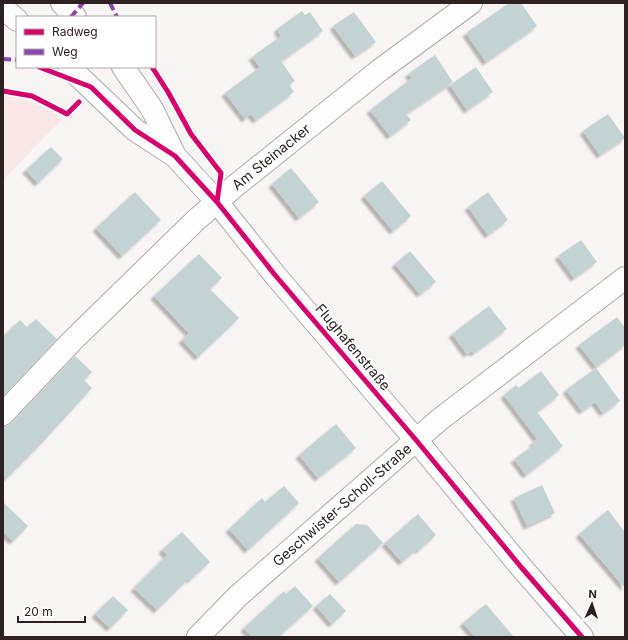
<svg xmlns="http://www.w3.org/2000/svg" width="628" height="640" viewBox="0 0 628 640" font-family="Inter,sans-serif">
<style>
.green{fill:#f9e6e6}
.building{fill:#c3d3d3;filter:url(#shadow)}
.lines{fill:none;stroke-linecap:round;stroke-linejoin:round}
.minor-casing{stroke:#b1a9a9;stroke-width:24}
.primary-casing{stroke:#b1a9a9;stroke-width:24}
.minor{stroke:#fefdfd;stroke-width:22}
.primary{stroke:#fefdfd;stroke-width:22}
.quiet{stroke:#8e44ad;stroke-width:4;stroke-dasharray:8 4;stroke-linecap:butt}
.cycleway-casing{stroke:#fff;stroke-width:8}
.cycleway{stroke:#d6006c;stroke-width:5}
.labels{text-anchor:middle;stroke-width:3;stroke-linejoin:round;paint-order:stroke}
.street-label{font-size:14px;fill:#2d2121;stroke:#fff}
</style>
<defs>
<filter id="shadow"><feDropShadow dx="-3.5" dy="3.5" stdDeviation="1" flood-color="#0004"/></filter>
</defs>
<rect width="100%" height="100%" fill="#f9f4f4"/>
<path class="green" d="M3,96C25,98 44,106 62,119L3,180Z"/>
<path class="building" d="M509,3H521L537,26L486,62L466,33Z
M302,11L305,15L310,12L323,31L281,61L295,81L289,85L294,92L256,120L251,114L245,119L225,93L260,67L252,57L281,36L277,29Z
M354,12L376,42L355,56L333,26Z
M435,55L453,82L406,114L411,120L390,136L370,110L412,78L408,74Z
M476,67L493,92L467,110L450,85Z
M608,114L625,138L600,155L583,131Z
M51,147L63,159L38,183L26,170Z
M291,168L319,202L299,218L272,184Z
M382,181L411,216L393,231L364,196Z
M135,192L161,220L122,256L96,228Z
M488,192L508,220L488,235L468,207Z
M581,240L597,262L574,278L558,256Z
M410,251L436,282L420,294L395,264Z
M199,254L222,278L210,289L239,318L198,357L182,340L189,333L154,296Z
M489,306L507,329L474,353L472,351L467,354L452,334Z
M617,317L625,328V345L596,367L579,345Z
M36,319L57,339L3,396V337L20,320L27,327Z
M75,356L92,372L84,380L92,388L40,445L3,482V426H7L12,423Z
M596,368L620,401L603,413L595,402L582,411L566,390Z
M541,371L559,395L537,412L563,446L526,475L514,459L534,445L532,443L537,439L504,395L516,385L519,388Z
M336,424L356,448L318,478L299,455Z
M542,485L555,513L527,526L514,498Z
M284,486L299,503L248,550L229,529L262,498L265,502Z
M3,502L28,526L13,541L3,532Z
M608,510L625,532V588L579,534Z
M418,514L436,535L419,550L417,549L402,562L385,543Z
M356,524L367,525L383,543L339,582L318,558Z
M182,532L210,562L190,580L189,578L157,610L134,588L167,555L162,550Z
M295,586L313,606L278,637H252L244,628L284,591L286,594Z
M330,594L346,611L332,624L316,606Z
M113,596L128,610L110,628L95,614Z
M486,604L514,637H475L463,623Z"/>
<g class="lines">
<defs>
<path id="minor" d="M3,414L72,341L196,220L235,186L380,70L471,3
M198,637L238,596L439,420L625,278"/>
<path id="primary" d="M62,3L75,17
M3,8L17,20
M69,67L135,130L175,156L217,202L275,275L416,440L521,567L582,637
M123,67L152,109L175,156"/>
</defs>
<use href="#minor" class="minor-casing"/>
<use href="#primary" class="primary-casing"/>
<use href="#minor" class="minor"/>
<use href="#primary" class="primary"/>
<path class="quiet" d="M110,3L117,17
M71,17L83,3
M3,59L17,60"/>
<defs>
<path id="cycleway" d="M39,67L91,87L135,130L175,156L217,202L275,275L416,440L521,567L582,637
M152,67L168,92L191,134L221,173L217,202
M3,91L32,96L67,114L79,102"/>
</defs>
<use href="#cycleway" class="cycleway-casing"/>
<use href="#cycleway" class="cycleway"/>
</g>
<g class="labels">
<g class="street-label">
<text transform="translate(271 157) rotate(-39)" y="5">Am Steinacker</text>
<text transform="translate(353 347) rotate(50)" y="5">Flughafenstraße</text>
<text transform="translate(342 505) rotate(-41)" y="5">Geschwister-Scholl-Straße</text>
</g>
</g>
<rect width="628" height="640" fill="none" stroke="#2d2121" stroke-width="8"/>
<rect x="16" y="16" width="140" height="52" fill="#ffffff" stroke="#aba6a6"/>
<rect x="24" y="29" width="20" height="6" fill="#d6006c" stroke="#aba6a6"/>
<text x="52" y="36" font-size="12" fill="#2d2121">Radweg</text>
<rect x="24" y="49" width="20" height="6" fill="#8e44ad" stroke="#aba6a6"/>
<text x="52" y="56" font-size="12" fill="#2d2121">Weg</text>
<g transform="translate(592 604) rotate(3)" stroke="#ffffff" stroke-width="3" paint-order="stroke">
<path d="M0-3L7 15L0 10L-7 15Z" fill="#2d2121"/>
<text y="-6" font-size="11" font-weight="bold" text-anchor="middle" fill="#2d2121">N</text>
</g>
<path d="M18 616v6h67v-6" fill="none" stroke="#2d2121" stroke-width="2"/>
<text x="24" y="616" font-size="12" fill="#2d2121" stroke="#ffffff" stroke-width="3" paint-order="stroke">20 m</text>
</svg>
